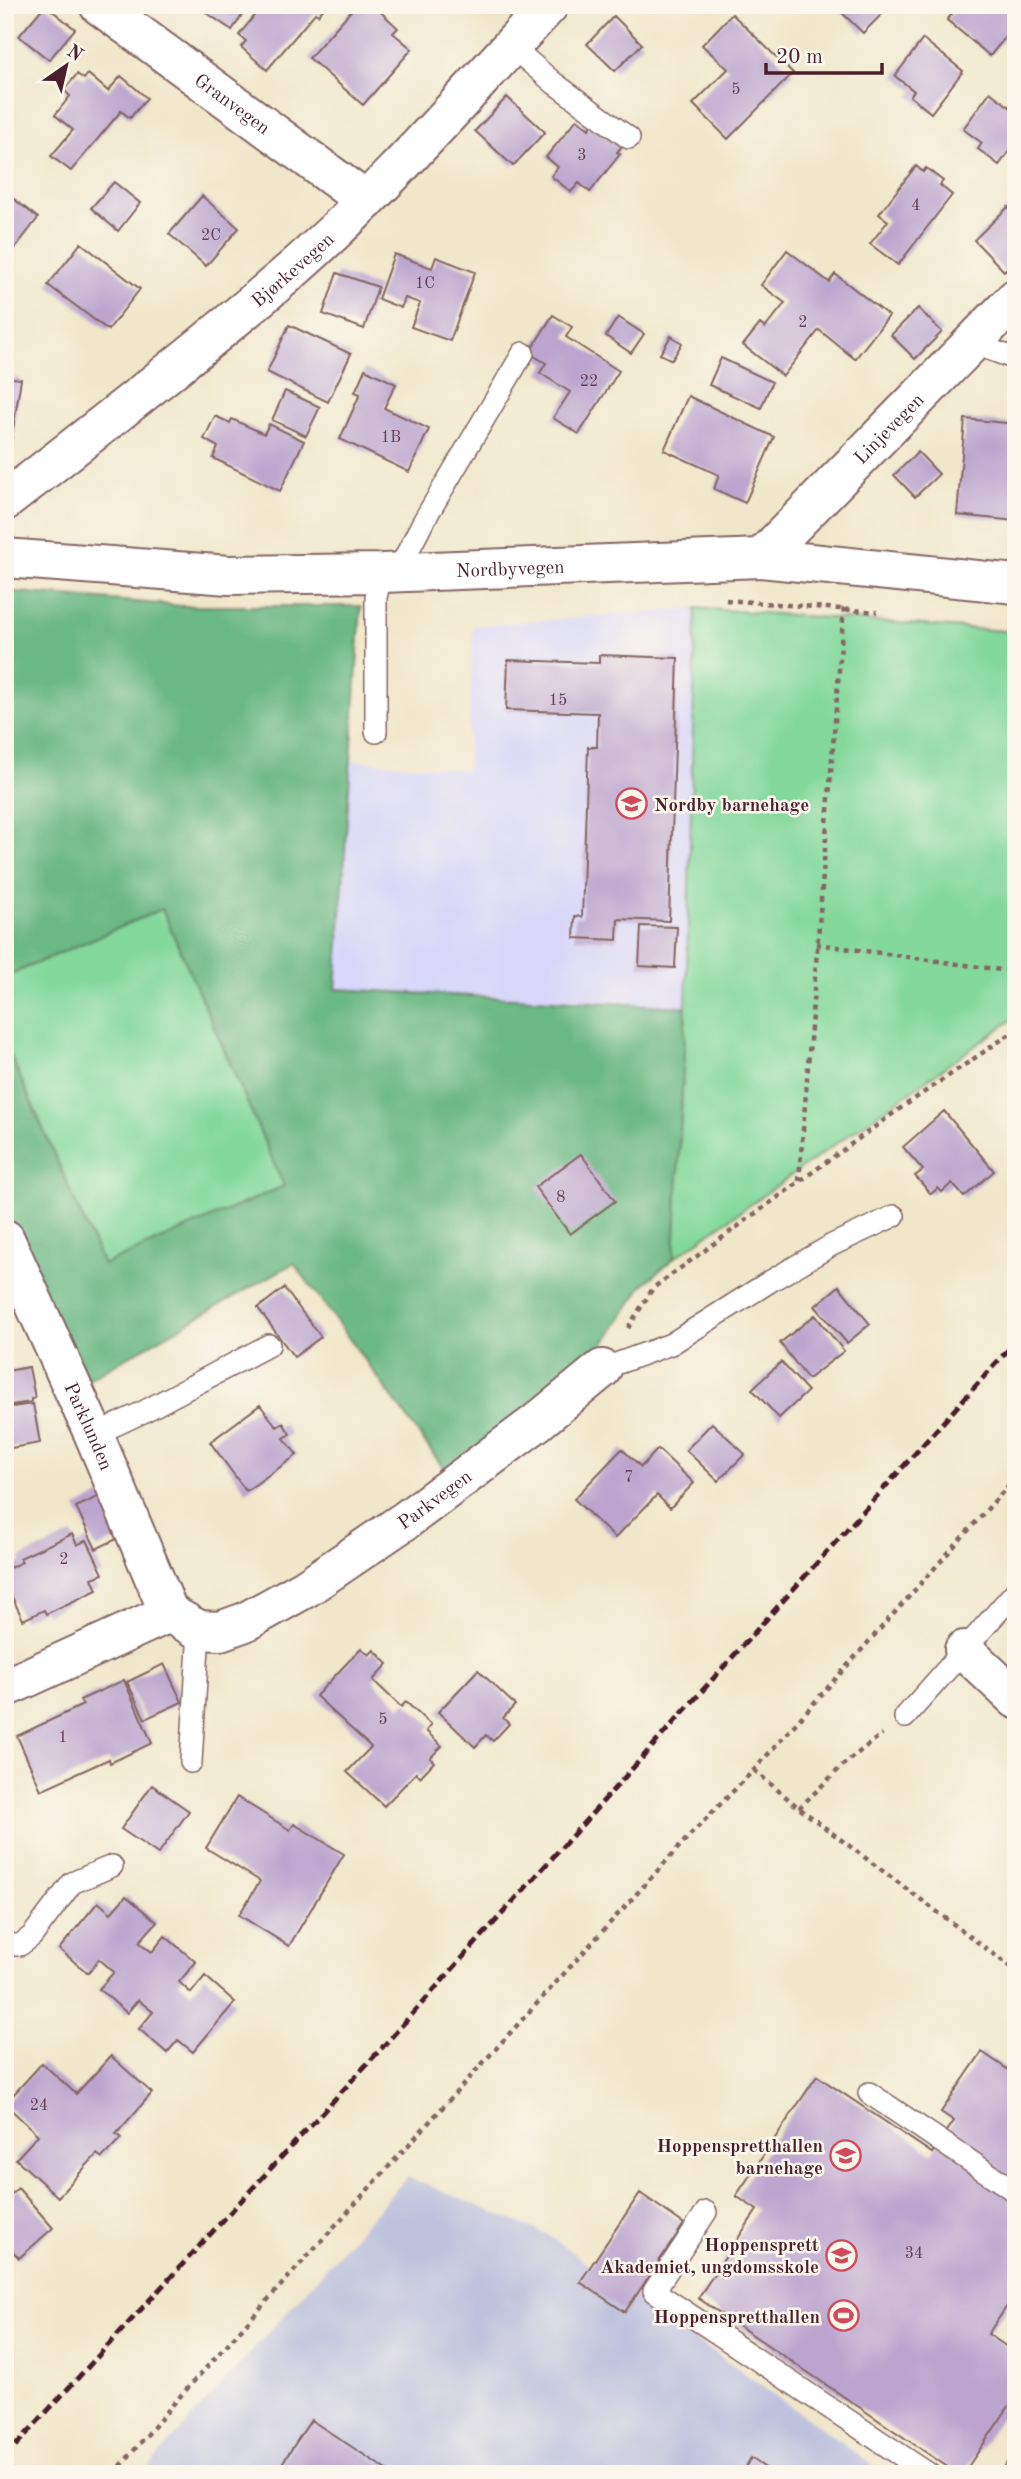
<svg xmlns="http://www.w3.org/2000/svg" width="1021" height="2479" viewBox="0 0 1021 2479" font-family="'Old Standard TT',serif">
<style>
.built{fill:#d8d7f8}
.industrial{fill:#bfc2dd}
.green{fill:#83d89c;stroke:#667c64;stroke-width:2}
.forest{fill:#6ab884;stroke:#5a6c58;stroke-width:2}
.building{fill:#bca4ce}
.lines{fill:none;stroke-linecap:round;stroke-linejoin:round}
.service-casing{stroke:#846563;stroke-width:24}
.minor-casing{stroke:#846563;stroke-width:42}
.path{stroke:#846563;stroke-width:4.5;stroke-dasharray:5 5;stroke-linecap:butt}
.service{stroke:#fff;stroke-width:21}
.minor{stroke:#fff;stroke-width:38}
.rail{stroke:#4a1f2b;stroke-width:5;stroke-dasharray:10 5;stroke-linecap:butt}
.labels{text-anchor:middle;stroke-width:5;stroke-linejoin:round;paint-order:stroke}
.number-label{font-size:16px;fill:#664054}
.street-label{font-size:19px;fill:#4a1f2b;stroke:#fbf7ec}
.poi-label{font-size:19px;font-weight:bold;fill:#4a1f2b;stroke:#fbf7ec;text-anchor:end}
</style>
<rect width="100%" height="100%" fill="#fbf7ec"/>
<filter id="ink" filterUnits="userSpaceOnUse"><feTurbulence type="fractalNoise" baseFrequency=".0143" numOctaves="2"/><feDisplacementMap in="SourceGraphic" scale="14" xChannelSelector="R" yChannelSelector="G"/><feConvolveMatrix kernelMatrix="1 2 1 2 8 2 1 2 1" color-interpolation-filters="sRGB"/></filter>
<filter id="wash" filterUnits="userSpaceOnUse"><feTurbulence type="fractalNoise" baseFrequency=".00686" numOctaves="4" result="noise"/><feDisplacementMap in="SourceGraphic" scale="28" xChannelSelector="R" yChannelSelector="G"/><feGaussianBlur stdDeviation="1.57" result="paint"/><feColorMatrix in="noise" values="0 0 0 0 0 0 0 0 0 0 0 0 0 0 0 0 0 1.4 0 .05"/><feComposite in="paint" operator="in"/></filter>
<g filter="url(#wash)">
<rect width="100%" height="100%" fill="#f0e6ca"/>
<path class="built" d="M696,608L686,1007L336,989L351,760L467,770L473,626Z"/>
<path class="industrial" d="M407,2177L546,2234L886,2474H142Z"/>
<path class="green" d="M696,608L1016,632V1017L674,1258L686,1007Z
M162,908L284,1186L103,1265L5,1043V977Z"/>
<path class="forest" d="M5,591L183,606H361L336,989L686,1007L674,1258L642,1286L591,1363L448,1474L294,1263L83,1382L5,1217V1043L103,1265L284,1186L162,909L5,977Z"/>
<g id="blocks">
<path class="building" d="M45,5L75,29L49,60L19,36Z
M199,5H249L232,30L198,7Z
M263,5H327L318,15L315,13L267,70L241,47L246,41L239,35Z
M356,5H373L398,28L393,33L412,49L363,105L309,58Z
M834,5H891L863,33Z
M959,5H1016V33L1011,30L990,56L947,20Z
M732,14L793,73L728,139L693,104L728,69L702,45Z
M614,16L642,44L615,71L587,44Z
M923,39L963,71L931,113L910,96L914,91L895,76Z
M77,74L84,79L88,74L108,91L121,76L147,98L130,118L121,111L71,171L51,156L73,130L55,115L70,96L64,90Z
M990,92L1016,112V142L999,165L978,149L982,143L963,129Z
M507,97L545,132L513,166L475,131Z
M577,119L589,129L596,120L625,143L617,152L620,154L590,192L579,183L571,192L551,176L558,167L546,157Z
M916,166L923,172L926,168L943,181L940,185L952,195L898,265L870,244L888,221L879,214Z
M114,182L140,203L118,231L91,208Z
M5,192L38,218L5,261Z
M202,196L239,228L206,266L169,234Z
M1008,207L1016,215V259L1004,271L974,240Z
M81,243L140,289L108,330L48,285Z
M787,250L829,282L835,274L889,316L855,359L819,330L783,376L743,345L760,324L765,328L785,303L761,285Z
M394,254L432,268L436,257L475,272L450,341L411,327L420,303L405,298L401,308L378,299Z
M337,273L378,287L364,329L323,314Z
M918,308L942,332L915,359L891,335Z
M553,315L572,327L566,337L619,371L579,434L553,418L570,392L540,373L546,363L529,353Z
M618,317L644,334L631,353L606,336Z
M289,325L351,354L328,402L267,372Z
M671,336L682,343L672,360L660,354Z
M721,358L772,382L761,408L709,385Z
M365,369L396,384L384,408L429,429L409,472L340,439L360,394L355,392Z
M5,377L21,379L10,448L5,447Z
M285,391L320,407L306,436L272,420Z
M688,396L774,437L745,503L714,489L719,475L664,450Z
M215,416L230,423L232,419L264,434L269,424L304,441L280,491L213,458L218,447L204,439Z
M965,419L1016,424V521L957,515Z
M918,452L939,474L915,497L894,475Z
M599,655L678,658L669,921L618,919L617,940L574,938L575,916L582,917L588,747H597L598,713L506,710L508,660L599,663Z
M641,926L677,927L675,968L639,966Z
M944,1111L994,1171L964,1197L952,1183L942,1192L938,1188L931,1194L915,1176L923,1170L903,1147Z
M581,1154L615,1201L570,1234L535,1187Z
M839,1286L870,1324L847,1343L815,1306Z
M284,1288L321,1337L294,1357L258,1308Z
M815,1315L844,1351L808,1379L780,1343Z
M781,1362L808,1391L779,1418L752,1389Z
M29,1367L35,1398L31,1399V1402L5,1406V1375H8L7,1371Z
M33,1404L40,1443L5,1449V1408Z
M260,1405L277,1427L283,1423L290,1434L284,1438L297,1455L246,1491L210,1442Z
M712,1423L745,1454L718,1481L686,1450Z
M622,1449L641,1467L658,1449L694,1483L670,1508L657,1495L615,1538L574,1499Z
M102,1495L121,1537L96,1549L76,1507Z
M72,1534L77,1545L87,1540L103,1574L92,1578L97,1590L46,1614L44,1610L23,1620L5,1582V1570L22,1562L20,1558Z
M361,1648L369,1655L374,1650L388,1664L373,1680L401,1707L406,1702L431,1725L426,1731L442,1746L430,1758L434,1762L420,1777L416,1773L384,1806L347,1772L371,1747L316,1696Z
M164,1664L182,1702L145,1719L127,1682Z
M478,1670L515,1705L503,1718L509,1724L493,1741L486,1735L475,1747L438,1712Z
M124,1680L152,1743L110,1763L109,1759L41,1790L17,1736L83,1705L80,1700Z
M152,1785L189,1811L158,1854L121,1829Z
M237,1797L290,1830L294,1824L344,1854L289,1946L239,1915L260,1881L206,1848Z
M126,1896L157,1922L139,1942L152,1952L165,1936L196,1962L179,1982L191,1993L205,1976L235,2002L193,2052L178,2040L167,2053L139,2029L153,2012L138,2000L127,2013L99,1989L114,1972L99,1959L88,1973L59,1949L98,1902L111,1913Z
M982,2052L1016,2075V2293L988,2334L1016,2353V2396L963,2474H958L698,2298L757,2210L736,2196L817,2076L932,2153L954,2121L941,2112Z
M111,2056L152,2093L116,2134L121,2138L102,2158L97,2154L58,2197L16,2159L38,2135L5,2104L42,2063L76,2094Z
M18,2188L53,2228L19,2258L5,2243V2200Z
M640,2193L684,2224L625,2312L580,2282Z
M311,2420L393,2474H275Z
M751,2458L774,2474H741Z"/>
</g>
</g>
<g filter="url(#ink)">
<use href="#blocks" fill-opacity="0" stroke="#846563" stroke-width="2"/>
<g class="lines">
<defs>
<path id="service" d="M511,46L554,83L629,138
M972,343L1016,359
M397,573L423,522L523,353
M376,732V597L382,573
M602,1369L671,1344L769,1282L832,1245L894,1216
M94,1435L141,1413L269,1345
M905,1717L1016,1591
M191,1762L199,1630
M5,1945H20L32,1936L72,1883L112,1866
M869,2093L1016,2192
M706,2212L654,2291L929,2474
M1013,2474L1016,2469"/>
<g id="minor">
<path id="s1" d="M99,5L366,201"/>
<path id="s2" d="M5,501C101,426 198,351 291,271C384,190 465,95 549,5"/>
<path id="s3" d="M5,558L229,575L382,573L761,558L1016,584"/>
<path id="s4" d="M761,558L1016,298"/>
<path id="s5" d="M5,1239L94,1435L169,1613"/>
<path id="s6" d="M169,1613L199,1630L220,1631L245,1622L306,1588L406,1520L536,1423L602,1369"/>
<path d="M964,1650L1016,1699"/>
<path d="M5,1688L169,1613"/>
</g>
</defs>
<use href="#service" class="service-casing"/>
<use href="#minor" class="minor-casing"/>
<path class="path" d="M726,600L877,612
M816,944L1016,972
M799,1181L844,606
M628,1328L653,1288L898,1110L1016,1030
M754,1770L799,1808L1016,1971
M799,1808L844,1764L882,1734
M114,2474L175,2402L689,1836L754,1770L1016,1477"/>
<use href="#service" class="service"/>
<use href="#minor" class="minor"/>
<path class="rail" d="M5,2457L379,2051L1016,1341"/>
</g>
</g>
<defs>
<symbol id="school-ring" viewBox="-11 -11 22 22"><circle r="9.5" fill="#fbf7ec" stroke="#d1495b" stroke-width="1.5"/><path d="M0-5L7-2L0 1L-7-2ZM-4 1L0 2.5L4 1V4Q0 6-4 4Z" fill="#d1495b"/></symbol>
<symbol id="stadium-ring" viewBox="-11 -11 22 22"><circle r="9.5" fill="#fbf7ec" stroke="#d1495b" stroke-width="1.5"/><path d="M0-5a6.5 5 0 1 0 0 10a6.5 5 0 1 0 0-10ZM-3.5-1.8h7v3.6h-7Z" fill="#d1495b"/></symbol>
</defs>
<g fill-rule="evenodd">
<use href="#school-ring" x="614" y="786" width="35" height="35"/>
<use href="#school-ring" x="828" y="2138" width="35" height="35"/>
<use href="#school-ring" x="824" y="2238" width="35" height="35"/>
<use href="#stadium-ring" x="826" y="2298" width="35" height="35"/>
</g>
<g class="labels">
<g class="number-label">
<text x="736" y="94">5</text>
<text x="582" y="160">3</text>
<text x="916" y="210">4</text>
<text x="211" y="240">2C</text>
<text x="425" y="288">1C</text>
<text x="803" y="327">2</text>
<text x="589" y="386">22</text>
<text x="391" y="442">1B</text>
<text x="558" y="705">15</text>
<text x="561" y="1202">8</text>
<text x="629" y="1482">7</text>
<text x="64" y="1564">2</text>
<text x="383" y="1724">5</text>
<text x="63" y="1742">1</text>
<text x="39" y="2110">24</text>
<text x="914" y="2258">34</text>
</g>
<g class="street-label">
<text dy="7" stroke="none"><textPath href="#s1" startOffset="166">Granvegen</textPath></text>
<text dy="7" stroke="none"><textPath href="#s2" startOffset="369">Bjørkevegen</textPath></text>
<text dy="7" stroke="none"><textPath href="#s4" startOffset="182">Linjevegen</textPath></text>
<text dy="7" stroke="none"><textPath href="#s3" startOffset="506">Nordbyvegen</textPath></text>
<text dy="7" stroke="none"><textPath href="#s5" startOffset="205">Parklunden</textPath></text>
<text dy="7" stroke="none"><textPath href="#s6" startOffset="308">Parkvegen</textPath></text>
</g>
<g class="poi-label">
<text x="654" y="811" text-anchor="start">Nordby barnehage</text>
<text x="823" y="2152">Hoppenspretthallen<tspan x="823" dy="22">barnehage</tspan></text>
<text x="819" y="2251">Hoppensprett<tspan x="819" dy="22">Akademiet, ungdomsskole</tspan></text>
<text x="820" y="2323">Hoppenspretthallen</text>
</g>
</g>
<rect width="1021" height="2479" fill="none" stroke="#fbf7ec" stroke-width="28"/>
<g transform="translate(66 66) rotate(34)" stroke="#fbf7ec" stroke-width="5" paint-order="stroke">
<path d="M0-5L12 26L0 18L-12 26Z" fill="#4a1f2b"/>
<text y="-10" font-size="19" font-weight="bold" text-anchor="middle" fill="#4a1f2b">N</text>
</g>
<path d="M766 63v10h116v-10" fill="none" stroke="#4a1f2b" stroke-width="3.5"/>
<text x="776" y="63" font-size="21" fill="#4a1f2b" stroke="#fbf7ec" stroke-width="5" paint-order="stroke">20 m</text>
</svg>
